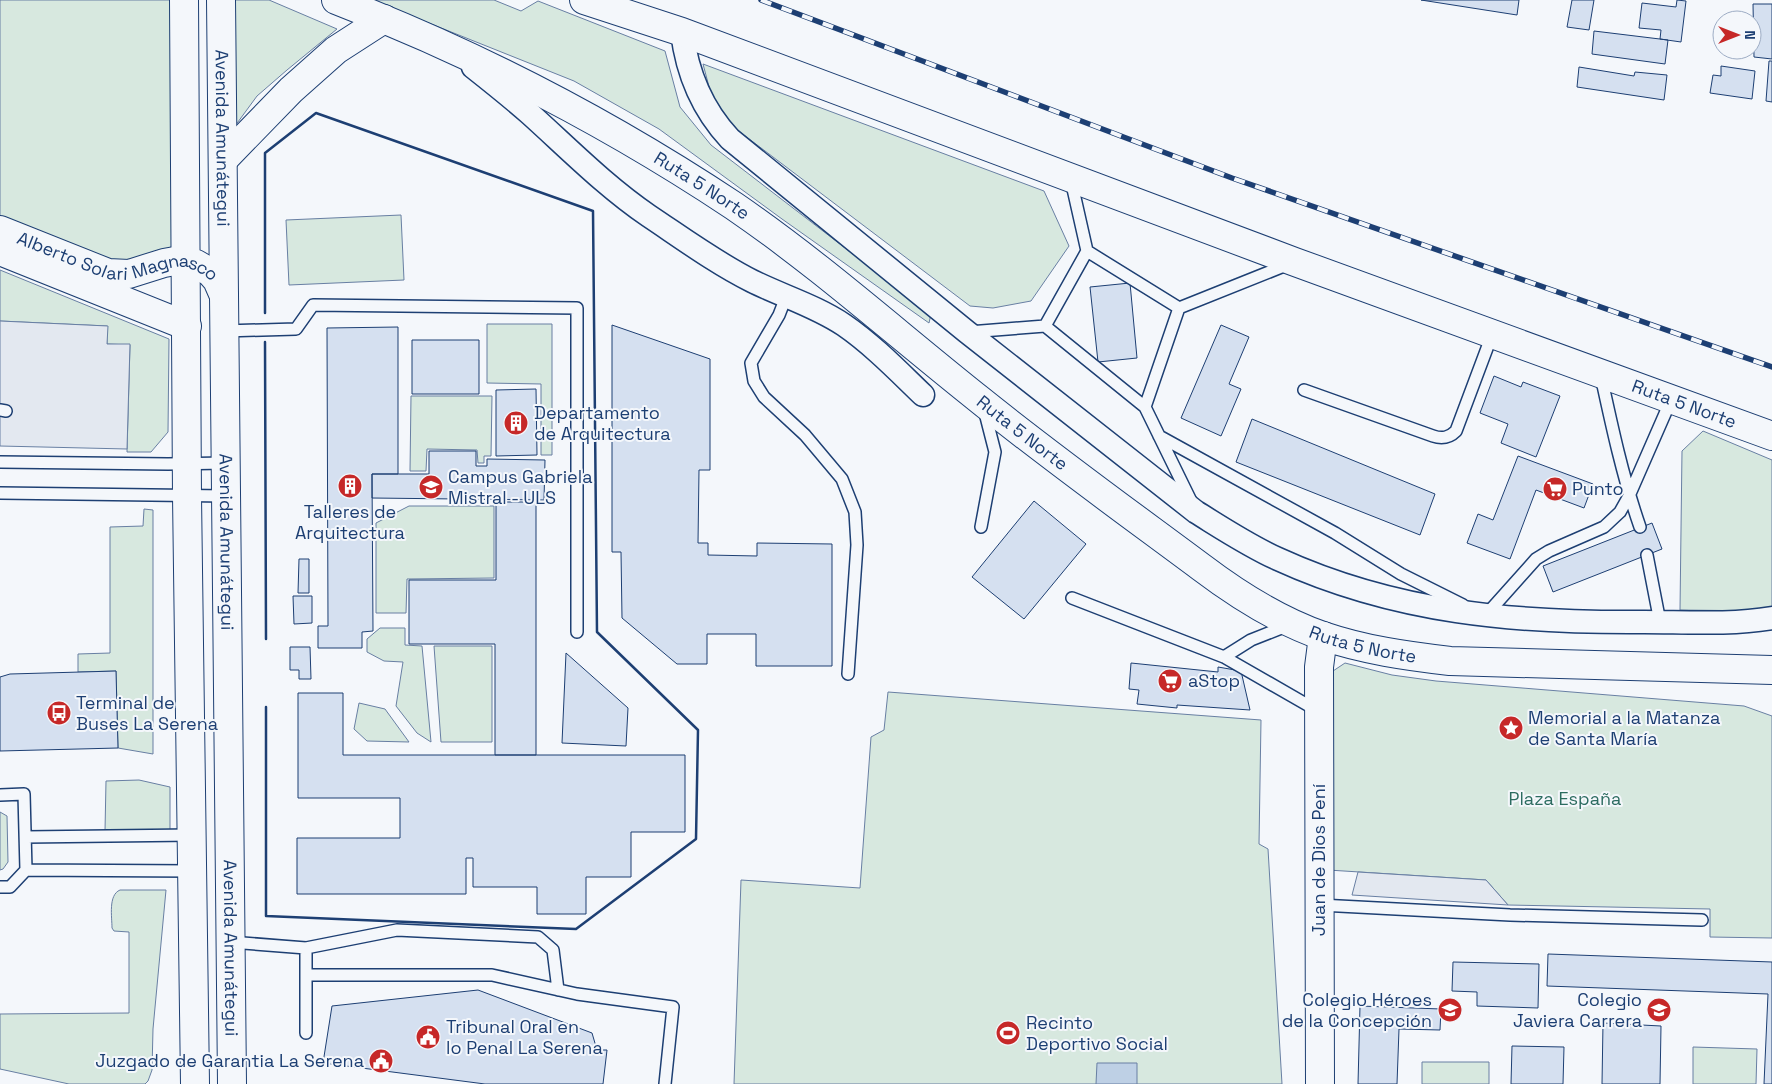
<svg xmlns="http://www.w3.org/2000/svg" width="1772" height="1084" viewBox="0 0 1772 1084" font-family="'Space Grotesk',sans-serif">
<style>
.green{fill:#d7e8df;stroke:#687fa3}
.parking{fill:#e3e8f0;stroke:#687fa3}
.water{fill:#bed0e5;stroke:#687fa3}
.building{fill:#d5e0f0;stroke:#1d3f73}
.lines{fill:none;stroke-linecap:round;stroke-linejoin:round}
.lane-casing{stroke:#1d3f73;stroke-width:14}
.street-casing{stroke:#1d3f73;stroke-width:25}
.secondary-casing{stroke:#1d3f73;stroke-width:30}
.primary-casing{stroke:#1d3f73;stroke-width:30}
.highway-casing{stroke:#1d3f73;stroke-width:30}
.lane{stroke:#f4f7fb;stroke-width:11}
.street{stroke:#f4f7fb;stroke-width:22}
.secondary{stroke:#f4f7fb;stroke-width:28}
.primary{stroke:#f4f7fb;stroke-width:28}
.highway{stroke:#f4f7fb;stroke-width:28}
.rail-casing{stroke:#1d3f73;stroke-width:5.5}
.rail{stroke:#f4f7fb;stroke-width:4;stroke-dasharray:11;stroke-linecap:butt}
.wall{stroke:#1d3f73;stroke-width:2.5}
.labels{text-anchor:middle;stroke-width:4;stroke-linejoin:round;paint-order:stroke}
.street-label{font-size:18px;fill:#1d3f73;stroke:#f4f7fb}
.poi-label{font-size:18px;fill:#1d3f73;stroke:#f4f7fb;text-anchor:start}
.park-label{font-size:18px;fill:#2c6c60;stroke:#f4f7fb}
</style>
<rect width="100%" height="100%" fill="#f4f7fb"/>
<path class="green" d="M0,0H173L175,256L121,272L0,220Z
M233,0H269L337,29L287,70L257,96L235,126Z
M371,0H494L521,11L538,1L665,51L680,107L711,145L931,314L929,323L782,219L659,129L574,81Z
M703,64L1044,191L1069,246L1031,301L993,308L970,306L732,126L712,98Z
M401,215L404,280L289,285L286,220Z
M0,270L169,339L168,432L151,452H127L130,345L107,344V326L0,321Z
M487,324H552V455H541V384L487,383Z
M411,396H492L491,456H484V463H478L477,450L427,449L426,471H410Z
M1703,431L1772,460V611L1680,610L1682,451Z
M409,506H494V578L407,579L406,613H376V523Z
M144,509L153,510V754L118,748L116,671L78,672V654L110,653V527L143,526Z
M380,628H405V645L422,646L431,742L417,733L396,706L403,662L384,661L367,652V639Z
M434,646H492V742H441Z
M1345,663L1392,675L1436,681L1744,706L1772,716V938L1710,937V909L1508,905L1486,880L1328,870L1330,673Z
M888,692L1261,720L1259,844L1268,849L1282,1084H734L741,880L860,888L871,737L884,730Z
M359,703L385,709L409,742L367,741L354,729Z
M139,780L170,787V830L105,831L106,781Z
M0,812L7,816L8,862L3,869L0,870Z
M120,890H166L153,1029L152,1070L148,1081L145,1084H69L0,1069V1014L129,1013V932L114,931L112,928C112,917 108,895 120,890Z
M1693,1047L1757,1049L1756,1084H1693Z
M1422,1062H1489V1084H1422Z"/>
<path class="parking" d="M0,321L108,326L107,344H130L127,449L0,446Z
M1358,872L1486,880L1508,905L1352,895Z"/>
<path class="water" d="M1097,1063H1137V1084H1096Z"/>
<path class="building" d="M1421,0H1519L1517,15Z
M1572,0H1594L1589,30L1567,27Z
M1677,0L1686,1L1681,42L1660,39L1661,30L1639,28L1642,3L1676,7Z
M1753,4H1772V59L1754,57Z
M1594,31L1668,40L1665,64L1592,54Z
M1769,61H1772V102L1766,101Z
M1721,66L1755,71L1752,99L1710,93L1713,75L1721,76Z
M1579,67L1634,76L1635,72L1667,75L1664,100L1577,87Z
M1130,283L1137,358L1098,362L1090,287Z
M612,325L710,359V470H699L698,543H708V555L757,556V543L832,544V666H756V634H707V664H677L622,618L621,552H612Z
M1221,325L1249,337L1229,384L1241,389L1221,436L1181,418Z
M398,327V474H372L373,631L362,632V648H318V626H328L327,328Z
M412,340H479V394H412Z
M1494,376L1521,387L1523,382L1560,396L1536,457L1501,443L1508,424L1480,413Z
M536,389L537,455L496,456V390Z
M1252,419L1435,494L1420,535L1236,462Z
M429,451H476V466H487V459L545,460L544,500L372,498V474H429Z
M1518,456L1593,484L1584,508L1536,490L1510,559L1467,543L1478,514L1493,520Z
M1034,501L1086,544L1024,619L972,577Z
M496,502H536V755H495V644H409V580H496Z
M1652,523L1662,549L1553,592L1543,566Z
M299,559H309V593H298Z
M293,596H312V623L294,624Z
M290,647H310L311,679H299V670H290Z
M566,653L628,708L626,746L562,743Z
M1131,663L1218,672V667L1241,671L1250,710L1177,705V708L1137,704L1139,690L1129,689Z
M116,671L118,748L0,751V677L10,674Z
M298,693H343V755H685V832H631V877H586V914H537V887H473V858H466V894H297V838H400V798H298Z
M1548,954L1772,962V1084H1764L1768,994L1547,986Z
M1453,962L1539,964L1538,1008L1477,1006V992L1452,991Z
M478,990L592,1033L597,1050H607L603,1084H485L323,1063L332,1006Z
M1360,1006L1441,1009L1440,1030L1399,1029L1397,1084H1358Z
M1603,1023L1661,1026L1660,1084H1602Z
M1512,1046L1564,1047L1563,1084H1511Z"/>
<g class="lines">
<defs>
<path id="lane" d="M1071,180L1087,251L1179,308L1289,264
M786,297L779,315L751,363L754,381L764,397L805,435L842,479L855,512L857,545L848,674
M1045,326L1087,251
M224,331L296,329L313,305L577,308V632
M969,332L1045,326L1145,407L1191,501
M1601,376C1612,427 1623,478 1640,527
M1304,390L1433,436C1442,439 1449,438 1456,431L1492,335
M1145,407L1179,308
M0,410L6,411
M1159,436L1335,533L1401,574L1463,605
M0,462L168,464L226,463
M0,493L226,496
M981,527L995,452L984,409
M1647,555L1660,622
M1072,598L1224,657L1251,640L1289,625
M1486,615L1536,559L1549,551L1604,527L1620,512L1629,496L1671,400
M1224,657L1318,711
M0,795L24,794L26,870
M26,837L192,835
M0,887H10L26,870L192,871
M1320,905L1510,915L1702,920
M230,942L306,948L397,930L538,937L553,950L558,990
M306,948V1033
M306,975H492L577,994L673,1007L665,1084"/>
<path id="street" d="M682,32C687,73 701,108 730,139L967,332L1196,512C1222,528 1249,546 1278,559C1396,613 1515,623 1644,622C1686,622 1730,625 1772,618
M473,67C492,82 511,97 529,113C568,148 605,186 649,216C682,238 716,263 752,281C782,296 816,306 844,325C873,345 898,371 923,395"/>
<g id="secondary">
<path id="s1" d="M0,230L108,273L129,274L164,263L175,261H186L196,264L210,272L217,280L224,296"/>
<path d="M0,251L187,326"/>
<path d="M1320,1084L1319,667L1323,636"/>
</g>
<g id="primary">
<path d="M184,0L187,496L195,1084"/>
<path id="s2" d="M221,0L232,1084"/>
</g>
<g id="highway">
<path id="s3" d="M336,0C476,54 609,123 734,206C820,265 898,335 980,400C1052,458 1127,512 1201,567C1238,595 1279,621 1323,636C1364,650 1407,656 1450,661L1772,670"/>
<path id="s4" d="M584,0L682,32L1295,262L1772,436"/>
<path d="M223,160L291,90L336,50L384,19"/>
</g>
</defs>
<use href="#lane" class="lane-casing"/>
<use href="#street" class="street-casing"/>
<use href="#secondary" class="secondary-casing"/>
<use href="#primary" class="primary-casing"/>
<use href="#highway" class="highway-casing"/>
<use href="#lane" class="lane"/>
<use href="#street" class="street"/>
<use href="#secondary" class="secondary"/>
<use href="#primary" class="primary"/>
<use href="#highway" class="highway"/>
<defs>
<path id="rail" d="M761,0L1232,178L1772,367"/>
</defs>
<use href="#rail" class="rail-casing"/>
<use href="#rail" class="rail"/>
<path class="wall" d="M265,313V153L316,113L593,211L597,632L698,730L696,839L576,929L266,916V707
M265,342L266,639"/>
</g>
<defs>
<symbol id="building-disc" viewBox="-11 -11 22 22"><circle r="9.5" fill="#c62828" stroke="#f4f7fb"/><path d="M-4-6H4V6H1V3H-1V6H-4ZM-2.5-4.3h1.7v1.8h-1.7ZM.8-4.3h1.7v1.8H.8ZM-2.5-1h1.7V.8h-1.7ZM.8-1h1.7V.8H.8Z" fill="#fff"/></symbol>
<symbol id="university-disc" viewBox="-11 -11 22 22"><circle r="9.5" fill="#c62828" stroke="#f4f7fb"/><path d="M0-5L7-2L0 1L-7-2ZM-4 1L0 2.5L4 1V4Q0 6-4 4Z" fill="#fff"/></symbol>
<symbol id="supermarket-disc" viewBox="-11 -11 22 22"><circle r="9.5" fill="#c62828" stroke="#f4f7fb"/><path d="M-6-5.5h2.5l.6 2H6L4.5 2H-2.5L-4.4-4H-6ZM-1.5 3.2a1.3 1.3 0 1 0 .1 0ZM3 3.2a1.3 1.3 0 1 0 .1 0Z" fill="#fff"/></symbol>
<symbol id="bus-disc" viewBox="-11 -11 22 22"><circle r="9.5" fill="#c62828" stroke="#f4f7fb"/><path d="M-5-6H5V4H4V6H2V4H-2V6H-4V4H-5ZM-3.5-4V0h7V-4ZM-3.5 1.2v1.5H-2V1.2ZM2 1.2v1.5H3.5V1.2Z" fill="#fff"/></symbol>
<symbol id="sight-disc" viewBox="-11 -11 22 22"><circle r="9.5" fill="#c62828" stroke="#f4f7fb"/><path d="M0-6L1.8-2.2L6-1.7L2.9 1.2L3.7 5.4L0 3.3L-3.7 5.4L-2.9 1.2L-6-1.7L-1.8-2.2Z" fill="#fff"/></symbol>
<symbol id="school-disc" viewBox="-11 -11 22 22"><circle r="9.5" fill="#c62828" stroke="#f4f7fb"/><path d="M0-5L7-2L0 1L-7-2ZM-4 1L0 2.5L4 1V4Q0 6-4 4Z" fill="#fff"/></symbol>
<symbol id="stadium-disc" viewBox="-11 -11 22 22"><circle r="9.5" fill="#c62828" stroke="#f4f7fb"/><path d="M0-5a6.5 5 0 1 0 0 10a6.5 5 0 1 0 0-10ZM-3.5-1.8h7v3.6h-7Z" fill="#fff"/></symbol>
<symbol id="civic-disc" viewBox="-11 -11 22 22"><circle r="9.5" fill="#c62828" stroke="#f4f7fb"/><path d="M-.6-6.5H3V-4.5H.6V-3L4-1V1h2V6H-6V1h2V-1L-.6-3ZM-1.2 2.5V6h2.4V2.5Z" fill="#fff"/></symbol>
</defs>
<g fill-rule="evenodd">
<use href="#building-disc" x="502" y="409" width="28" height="28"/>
<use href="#building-disc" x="336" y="472" width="28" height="28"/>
<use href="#university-disc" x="417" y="473" width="28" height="28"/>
<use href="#supermarket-disc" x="1541" y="475" width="28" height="28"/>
<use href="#supermarket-disc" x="1156" y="667" width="28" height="28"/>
<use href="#bus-disc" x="45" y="699" width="28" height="28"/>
<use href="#sight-disc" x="1497" y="714" width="28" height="28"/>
<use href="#school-disc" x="1436" y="996" width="28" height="28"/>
<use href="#school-disc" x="1645" y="996" width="28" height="28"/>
<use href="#stadium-disc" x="994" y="1019" width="28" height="28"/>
<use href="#civic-disc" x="414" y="1023" width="28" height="28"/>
<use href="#civic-disc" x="367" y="1047" width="28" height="28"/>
</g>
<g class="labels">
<g class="street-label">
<text dy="6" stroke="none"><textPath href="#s2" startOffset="138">Avenida Amunátegui</textPath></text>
<text dy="6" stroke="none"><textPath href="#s3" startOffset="411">Ruta 5 Norte</textPath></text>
<text dy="6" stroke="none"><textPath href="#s1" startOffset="125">Alberto Solari Magnasco</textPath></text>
<text dy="6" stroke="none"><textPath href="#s4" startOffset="1172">Ruta 5 Norte</textPath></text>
<text dy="6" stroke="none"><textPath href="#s3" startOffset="816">Ruta 5 Norte</textPath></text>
<text dy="6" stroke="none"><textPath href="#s2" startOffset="542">Avenida Amunátegui</textPath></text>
<text dy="6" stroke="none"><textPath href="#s3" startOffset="1221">Ruta 5 Norte</textPath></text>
<text transform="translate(1319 860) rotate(-90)" y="6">Juan de Dios Pení</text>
<text dy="6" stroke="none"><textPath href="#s2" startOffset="948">Avenida Amunátegui</textPath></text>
</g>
<g class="poi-label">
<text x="534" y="419">Departamento<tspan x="534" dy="21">de Arquitectura</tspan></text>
<text x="448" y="483">Campus Gabriela<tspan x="448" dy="21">Mistral - ULS</tspan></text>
<text x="1572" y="495">Punto</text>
<text x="350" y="518" text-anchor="middle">Talleres de<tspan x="350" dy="21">Arquitectura</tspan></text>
<text x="1188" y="687">aStop</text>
<text x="76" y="709">Terminal de<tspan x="76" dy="21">Buses La Serena</tspan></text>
<text x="1528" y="724">Memorial a la Matanza<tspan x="1528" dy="21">de Santa María</tspan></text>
<text x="1432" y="1006" text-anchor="end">Colegio Héroes<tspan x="1432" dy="21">de la Concepción</tspan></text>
<text x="1642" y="1006" text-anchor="end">Colegio<tspan x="1642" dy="21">Javiera Carrera</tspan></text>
<text x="1026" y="1029">Recinto<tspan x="1026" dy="21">Deportivo Social</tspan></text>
<text x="446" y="1033">Tribunal Oral en<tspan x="446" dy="21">lo Penal La Serena</tspan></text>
<text x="364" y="1067" text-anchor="end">Juzgado de Garantia La Serena</text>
</g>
<g class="park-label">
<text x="1565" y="805">Plaza España</text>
</g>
</g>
<g transform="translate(1737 35) rotate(90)"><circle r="24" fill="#f4f7fb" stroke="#9eadc5"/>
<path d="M0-4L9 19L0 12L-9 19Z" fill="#c62828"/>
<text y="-8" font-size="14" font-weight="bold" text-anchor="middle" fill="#1d3f73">N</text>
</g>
</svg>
